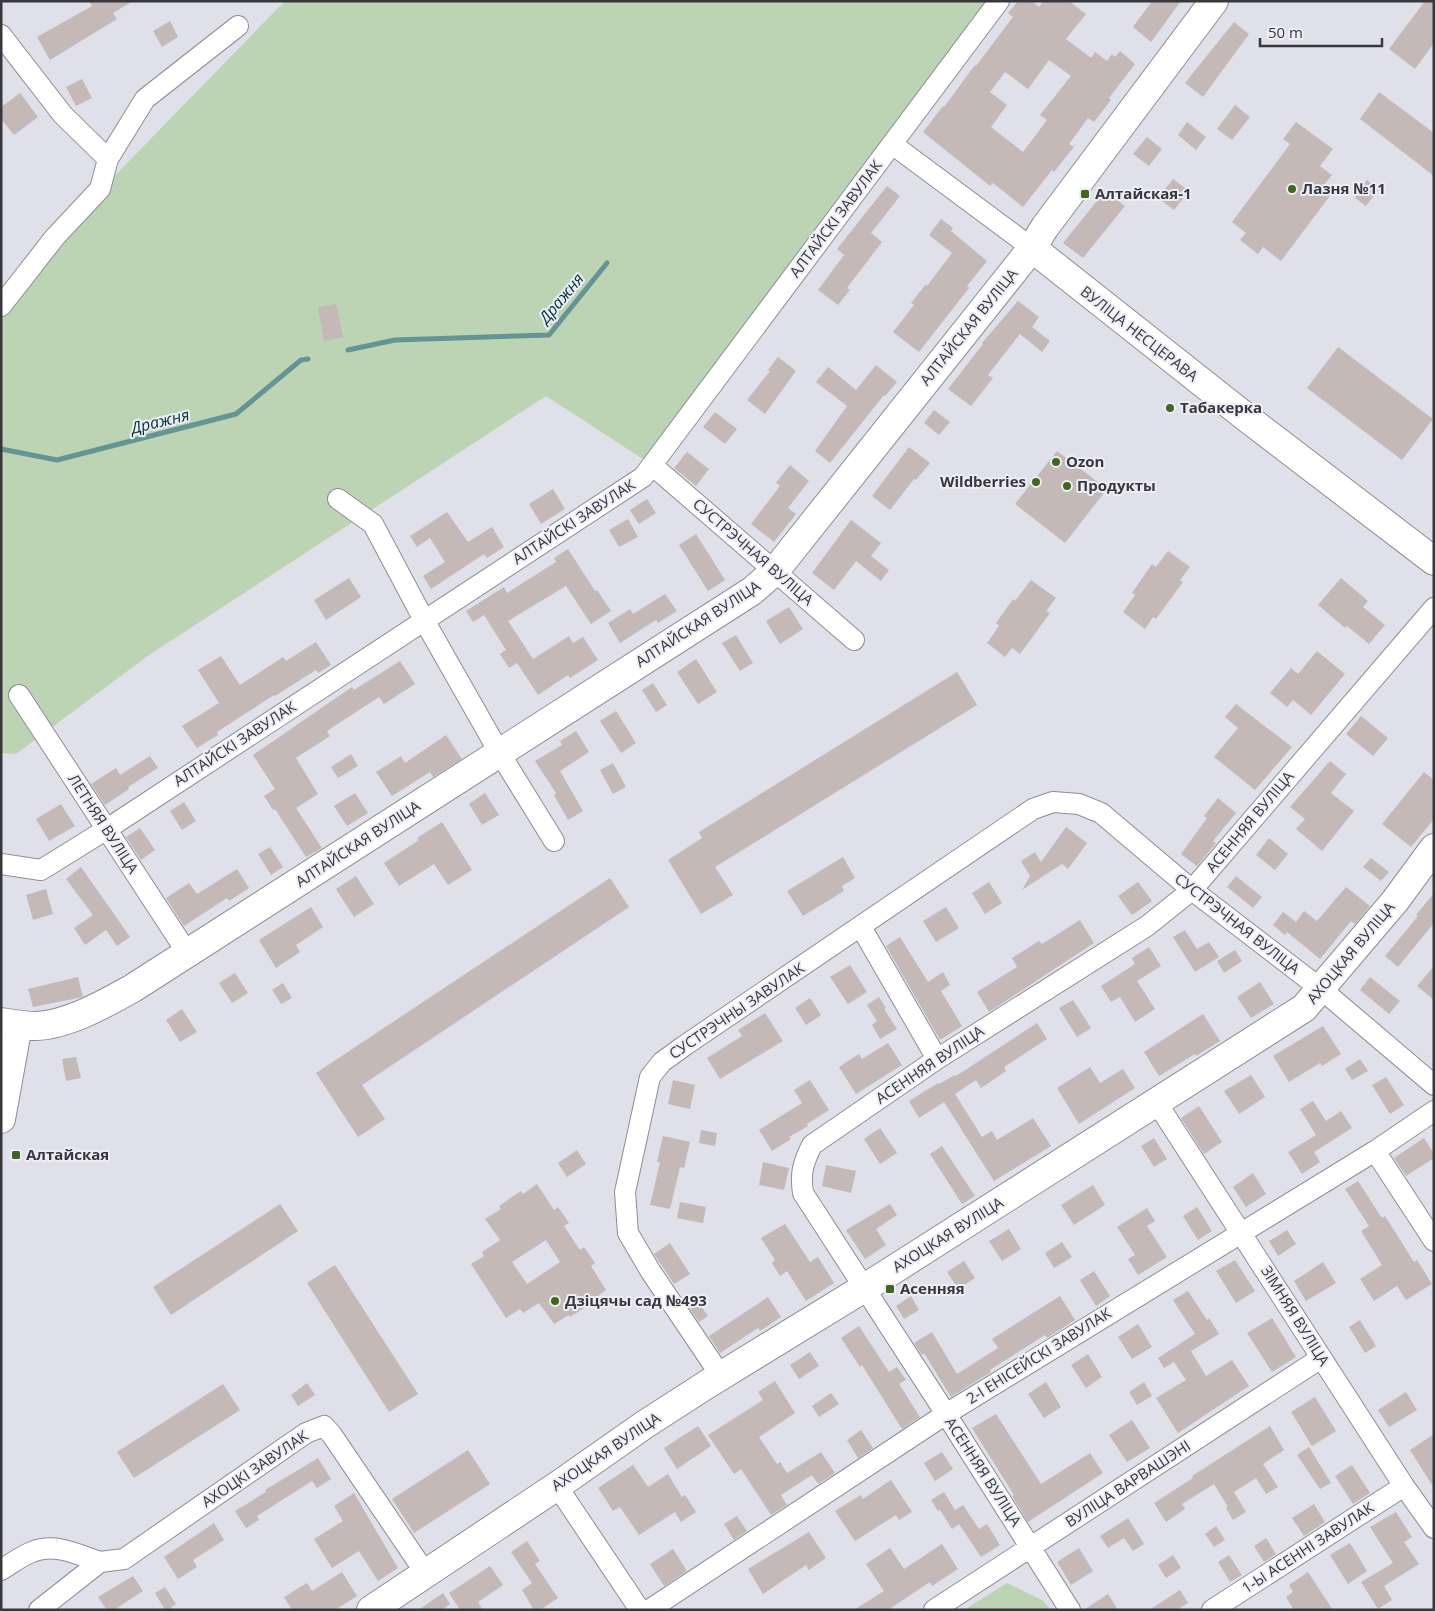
<svg xmlns="http://www.w3.org/2000/svg" width="1435" height="1611" viewBox="0 0 1435 1611" font-family="'Open Sans',sans-serif">
<style>
.green{fill:#bcd3b4}
.lines{fill:none;stroke-linecap:round;stroke-linejoin:round}
.stream{stroke:#649494;stroke-width:5}
.building{fill:#c4b9b7;fill-rule:evenodd}
.street-casing{stroke:#8d8d96;stroke-width:22}
.secondary-casing{stroke:#8d8d96;stroke-width:30}
.street{stroke:#fff;stroke-width:20}
.secondary{stroke:#fff;stroke-width:28}
.poi-dot{fill:#3f6722;stroke:#ededf7;stroke-width:2}
.labels{text-anchor:middle;stroke-width:4;stroke-linejoin:round;paint-order:stroke}
.poi-label{font-size:15px;font-weight:bold;fill:#38383c;stroke:#ededf7;text-anchor:start}
.street-label{font-size:15px;fill:#38383c;stroke:#ededf7}
.water-label{font-size:16px;font-style:italic;fill:#013334;stroke:#ededf7}
</style>
<rect width="100%" height="100%" fill="#dfe0e9"/>
<path class="green" d="M285,1H1003L652,465L546,396L149,655L16,754L1,753V298L55,237Z
M1007,1583L1042,1600L1051,1610H964Z"/>
<g class="lines">
<path class="stream" d="M348,350L395,340L549,335L607,263
M1,449L57,460L236,414L301,360L308,359"/>
</g>
<path class="building" d="M89,1H133L113,13L117,19L50,60L37,37L92,6Z
M1018,1H1032L1039,7L1043,1H1069L1086,14L1066,39L1091,58L1095,52L1107,61L1112,54L1115,57L1120,51L1135,64L1109,98L1111,100L1094,122L1088,118L1069,144L1074,147L1054,172L1052,170L1023,207L993,183L990,186L923,132L943,106L944,107L975,65L976,66L1013,17L1008,13ZM1049,60L1071,76L1040,115L1047,120L1023,152L991,127L1007,105L990,92L1005,72L1028,89Z
M1152,1H1181L1151,42L1133,27Z
M1425,1H1434V43L1415,69L1389,49Z
M170,21L178,37L162,47L153,31Z
M1234,22L1249,34L1203,97L1185,83Z
M82,79L92,98L76,106L66,87Z
M1379,92L1434,133V176L1360,119Z
M20,93L38,117L14,135L1,119V107Z
M1235,105L1250,117L1232,140L1217,129Z
M1187,122L1206,137L1196,150L1178,135Z
M1296,122L1333,149L1320,166L1332,175L1323,186L1332,193L1281,261L1263,247L1258,254L1240,240L1246,233L1232,222L1290,144L1283,139Z
M1147,137L1162,149L1149,166L1133,154Z
M1173,179L1189,191L1174,210L1158,198Z
M1367,180L1379,189L1366,206L1355,198Z
M887,186L900,196L871,233L882,242L847,288L850,290L838,305L818,290L844,255L837,249Z
M1105,191L1125,206L1083,258L1063,243Z
M941,219L953,228L951,231L987,261L967,286L969,288L919,352L893,332L914,305L911,303L926,284L927,286L952,253L929,235Z
M1018,301L1039,317L1032,327L1050,341L1042,352L1020,334L988,375L993,378L971,406L948,389L983,344L982,343Z
M336,304L343,337L324,341L318,307Z
M1338,347L1433,419L1402,460L1307,388Z
M778,357L796,371L765,414L747,400L770,371L768,370Z
M876,365L897,382L885,396L884,395L830,463L815,451L847,406L816,382L828,367L856,390Z
M934,410L950,422L939,435L924,423Z
M715,412L737,429L725,444L703,427Z
M909,447L930,463L916,480L914,479L890,510L872,496Z
M1057,451L1107,489L1065,543L1015,504Z
M687,452L709,469L696,486L674,468Z
M790,465L809,481L788,508L796,514L774,542L751,524L780,486L776,483Z
M553,489L565,509L541,524L529,504Z
M647,499L656,513L639,524L630,510Z
M447,512L468,542L492,527L504,547L487,558L484,554L431,589L423,576L445,562L430,538L417,547L410,536Z
M628,519L638,537L619,547L609,530Z
M851,520L881,543L871,556L889,570L881,581L856,561L834,590L812,573Z
M696,534L725,580L708,591L679,545Z
M568,549L595,591L597,590L611,611L591,624L566,586L508,621L533,659L569,636L573,643L583,637L598,660L570,678L568,675L538,695L517,663L509,668L500,654L506,650L484,615L473,622L466,611L504,587L507,593L556,562L554,558Z
M1168,551L1190,567L1180,580L1183,582L1156,619L1153,617L1145,629L1123,612L1135,595L1132,593L1152,564L1156,567Z
M349,578L361,597L326,620L314,600Z
M1341,578L1368,601L1363,607L1385,625L1369,644L1347,626L1345,628L1318,605Z
M1031,580L1056,598L1046,611L1050,613L1020,654L1012,648L1005,657L987,643L999,626L996,623L1013,599L1015,601Z
M665,594L677,611L658,623L656,620L620,643L608,623L630,609L633,614Z
M789,607L803,629L780,644L766,621Z
M736,635L753,663L740,671L722,643Z
M316,642L331,665L318,673L316,670L275,696L274,695L217,732L218,735L197,748L182,726L219,703L198,670L221,656L240,685L283,657L286,661Z
M1317,651L1345,674L1311,715L1293,700L1287,707L1270,693L1291,668L1298,674Z
M696,659L717,692L698,704L677,672Z
M400,661L415,684L384,704L379,697L327,731L330,736L296,758L318,794L296,808L322,848L306,857L275,809L273,810L264,796L275,789L253,755L352,687L354,690Z
M957,672L977,705L715,867L733,895L701,914L668,860L702,838L699,832Z
M653,683L667,705L656,712L642,690Z
M1236,704L1292,747L1255,790L1214,757L1238,728L1225,717Z
M616,711L636,743L621,753L600,721Z
M1361,716L1388,738L1373,756L1346,734Z
M576,731L589,752L560,771L583,811L568,820L554,795L556,793L535,761L562,745L560,741Z
M446,735L462,759L433,777L430,772L392,796L376,772L401,756L405,763Z
M351,754L358,766L338,778L331,767Z
M150,756L158,768L128,787L129,789L105,805L91,784L116,768L120,775Z
M1330,761L1346,774L1331,793L1354,811L1322,851L1296,829L1305,819L1290,807Z
M613,763L626,787L613,794L600,770Z
M1424,772L1434,780V819L1411,847L1382,824Z
M355,793L368,813L347,826L334,806Z
M485,793L499,815L482,825L469,804Z
M1218,798L1236,813L1213,841L1216,843L1197,866L1181,854L1207,818L1204,816Z
M184,802L196,821L182,830L170,811Z
M61,804L75,826L49,841L36,819Z
M442,822L472,870L448,885L434,864L399,886L384,863L419,840L417,838Z
M1066,827L1087,843L1068,869L1062,864L1022,890L1030,876L1021,861L1035,852L1041,862Z
M140,828L155,850L141,860L126,837Z
M1269,838L1288,854L1275,870L1256,855Z
M270,847L283,867L271,875L258,854Z
M843,857L855,878L842,886L844,891L803,916L787,891Z
M1371,858L1389,872L1381,881L1363,867Z
M81,867L130,937L117,946L106,930L85,945L74,928L93,915L66,879Z
M237,869L249,888L229,901L227,898L184,926L166,898L189,883L197,894Z
M356,876L374,904L354,917L336,889Z
M1236,876L1262,897L1253,908L1227,887Z
M610,878L629,907L362,1085L385,1119L358,1137L316,1073Z
M989,882L1002,903L985,914L972,893Z
M1138,882L1152,901L1132,915L1118,896Z
M1346,887L1370,906L1355,924L1351,921L1320,959L1287,932L1285,935L1273,925L1283,912L1296,922L1304,911L1317,921Z
M46,889L53,914L33,920L26,895Z
M1434,893V923L1398,967L1385,956L1418,916L1416,915Z
M311,907L323,927L296,945L300,952L276,968L259,940Z
M946,907L959,928L936,942L923,921Z
M1080,920L1094,943L989,1012L977,992L1017,967L1012,958L1039,941L1042,944Z
M1185,930L1197,949L1209,942L1219,957L1195,972L1173,937Z
M900,937L928,982L943,972L950,985L941,991L962,1026L940,1040L886,946Z
M1149,947L1161,966L1137,981L1155,1009L1135,1022L1120,997L1111,1002L1101,986L1135,964L1132,958Z
M1235,950L1242,961L1224,973L1217,961Z
M850,965L867,992L848,1004L830,977Z
M1434,966V1000L1417,986Z
M235,973L248,993L232,1003L219,983Z
M78,977L83,997L33,1007L28,989Z
M1370,977L1400,1001L1389,1014L1360,990Z
M1260,982L1274,1004L1251,1018L1237,997Z
M283,983L292,998L281,1004L272,990Z
M879,997L886,1008L884,1009L897,1029L880,1039L872,1025L877,1021L867,1005Z
M810,998L821,1015L806,1025L795,1008Z
M1073,1000L1091,1028L1077,1037L1059,1008Z
M182,1009L197,1032L180,1042L166,1020Z
M765,1013L783,1041L720,1079L707,1058L742,1036L738,1030Z
M1203,1014L1220,1041L1196,1056L1195,1054L1159,1076L1144,1052Z
M1037,1023L1047,1039L1004,1067L1006,1071L981,1088L976,1080L955,1094L982,1137L992,1131L997,1140L1033,1118L1051,1146L994,1181L944,1102L919,1118L909,1101L938,1083L939,1084L955,1075L956,1076Z
M1323,1026L1341,1054L1322,1066L1320,1063L1289,1082L1273,1056Z
M888,1043L902,1065L856,1094L839,1067L859,1054L862,1059Z
M76,1057L81,1078L66,1081L62,1059Z
M1360,1059L1368,1071L1352,1080L1345,1069Z
M1090,1067L1100,1083L1123,1069L1135,1088L1079,1124L1057,1088Z
M1251,1075L1265,1097L1239,1114L1224,1091Z
M1386,1077L1404,1105L1390,1114L1372,1085Z
M673,1080L695,1085L690,1109L668,1104Z
M810,1080L829,1110L807,1124L808,1126L789,1137L791,1139L772,1151L759,1130L802,1103L794,1090Z
M1313,1101L1326,1121L1341,1111L1352,1128L1314,1152L1320,1162L1302,1174L1288,1152L1316,1135L1300,1109Z
M1199,1106L1222,1142L1204,1154L1181,1118Z
M880,1128L897,1153L880,1164L864,1139Z
M701,1130L717,1133L715,1146L699,1143Z
M663,1136L690,1142L684,1168L680,1167L670,1209L650,1205L660,1162H657Z
M1154,1138L1167,1159L1154,1167L1141,1146Z
M1424,1138L1434,1154V1158L1406,1176L1394,1158Z
M942,1146L975,1196L962,1204L930,1154Z
M577,1150L586,1164L567,1177L558,1163Z
M763,1162L789,1168L784,1190L759,1185Z
M826,1165L856,1171L851,1193L822,1186Z
M1253,1173L1266,1194L1246,1207L1233,1187Z
M1358,1181L1382,1218L1385,1216L1414,1262L1417,1260L1432,1284L1406,1300L1397,1286L1374,1301L1360,1279L1382,1265L1361,1231L1369,1226L1345,1189Z
M537,1184L554,1210L558,1207L569,1223L564,1226L580,1250L584,1247L595,1263L591,1266L606,1290L591,1301L592,1303L570,1317L569,1315L554,1324L539,1303L523,1313L520,1309L506,1318L471,1264L484,1256L482,1252L500,1240L485,1219L501,1209L499,1206L521,1191L523,1194ZM546,1240L560,1262L527,1284L512,1262Z
M1093,1185L1105,1205L1074,1225L1061,1205Z
M680,1202L706,1207L703,1223L677,1218Z
M280,1204L298,1231L171,1315L153,1287Z
M890,1204L897,1215L876,1229L886,1245L865,1259L846,1230Z
M1197,1207L1212,1231L1198,1240L1183,1216Z
M1147,1208L1155,1221L1147,1226L1167,1257L1138,1275L1128,1259L1135,1255L1117,1227Z
M785,1224L810,1262L818,1257L834,1283L806,1301L787,1271L780,1276L772,1263L775,1260L761,1238Z
M1009,1229L1021,1249L1002,1261L989,1241Z
M1287,1230L1296,1244L1278,1256L1269,1241Z
M1062,1242L1072,1257L1054,1268L1045,1253Z
M670,1243L690,1274L674,1284L654,1254Z
M1235,1260L1255,1291L1236,1303L1216,1271Z
M964,1261L975,1278L958,1289L947,1272Z
M1323,1262L1336,1283L1306,1301L1294,1281Z
M335,1265L418,1394L389,1412L307,1283Z
M1094,1271L1110,1296L1096,1306L1080,1280Z
M1188,1291L1207,1320L1209,1318L1219,1334L1191,1351L1206,1376L1232,1360L1249,1386L1178,1433L1156,1398L1186,1380L1174,1362L1164,1368L1158,1358L1195,1334L1173,1300Z
M911,1296L919,1310L904,1319L896,1306Z
M1060,1296L1075,1320L1047,1338L1045,1335L990,1370L991,1372L951,1397L924,1353L922,1355L914,1343L932,1332L957,1374L998,1348L992,1339Z
M768,1297L781,1317L760,1331L758,1328L720,1353L709,1336Z
M699,1303L708,1316L699,1322L690,1309Z
M1272,1318L1296,1357L1272,1372L1247,1333Z
M1360,1320L1376,1346L1365,1353L1349,1327Z
M1138,1324L1152,1347L1132,1359L1118,1337Z
M859,1326L889,1372L897,1367L906,1380L899,1384L920,1417L902,1429L862,1365L860,1367L841,1338Z
M810,1352L819,1366L799,1379L790,1365Z
M1088,1354L1102,1377L1086,1388L1071,1365Z
M775,1381L795,1413L759,1437L777,1464L780,1462L787,1473L821,1452L835,1473L818,1484L812,1475L781,1495L787,1505L771,1515L741,1469L734,1474L708,1435L763,1400L758,1392Z
M1046,1382L1061,1407L1044,1418L1028,1394Z
M1144,1382L1152,1396L1137,1405L1129,1392Z
M307,1383L315,1395L298,1406L291,1395Z
M223,1384L240,1410L134,1478L117,1452Z
M1406,1392L1417,1410L1389,1427L1378,1410Z
M831,1393L839,1404L819,1417L812,1406Z
M1315,1397L1336,1431L1312,1446L1291,1412Z
M996,1414L1041,1484L1090,1453L1103,1473L1028,1522L1012,1496L1014,1495L972,1428Z
M1132,1420L1150,1448L1127,1462L1109,1435Z
M698,1426L711,1446L677,1469L664,1448Z
M1270,1426L1284,1450L1263,1464L1278,1487L1266,1494L1256,1478L1234,1492L1246,1512L1233,1520L1226,1508L1228,1507L1214,1484L1182,1504L1185,1509L1166,1522L1154,1503L1193,1478L1192,1476Z
M861,1430L873,1448L858,1458L847,1440Z
M1434,1434V1488L1410,1450Z
M1309,1447L1331,1483L1320,1489L1297,1455Z
M468,1450L490,1484L414,1533L392,1499Z
M942,1452L953,1469L935,1481L924,1463Z
M318,1458L331,1479L317,1488L312,1481L257,1516L259,1520L246,1528L235,1511L266,1492L265,1490Z
M633,1465L648,1487L668,1474L682,1497L685,1495L696,1512L681,1522L675,1512L639,1535L620,1507L613,1511L598,1488Z
M1352,1465L1370,1493L1353,1504L1335,1476Z
M891,1480L912,1512L899,1520L896,1515L855,1541L835,1511L861,1495L863,1499Z
M944,1492L955,1510L963,1505L979,1529L987,1524L1000,1545L981,1557L959,1524L952,1529L940,1510L938,1511L931,1500Z
M354,1493L398,1568L378,1581L359,1551L332,1568L314,1539L343,1521L334,1506Z
M1314,1504L1325,1522L1304,1536L1292,1518Z
M1396,1512L1412,1537L1404,1542L1419,1564L1384,1586L1392,1600L1378,1609L1361,1582L1393,1563L1370,1527Z
M737,1516L747,1531L734,1540L724,1524Z
M1128,1518L1144,1544L1133,1551L1124,1538L1108,1548L1100,1536Z
M214,1523L224,1540L193,1560L197,1567L178,1579L164,1557Z
M1216,1526L1225,1540L1214,1547L1205,1534Z
M809,1532L826,1558L809,1570L806,1565L763,1594L748,1569Z
M1266,1538L1276,1554L1264,1562L1254,1546Z
M527,1541L540,1561L535,1564L558,1598L540,1610H534L522,1590L532,1583L511,1552Z
M1350,1543L1367,1571L1348,1584L1330,1555Z
M942,1544L958,1569L932,1586L930,1582L888,1610H854L884,1591L866,1564L890,1548L904,1569Z
M1079,1548L1093,1571L1071,1585L1057,1562Z
M673,1549L687,1571L664,1586L650,1564Z
M1173,1555L1181,1568L1166,1578L1158,1565Z
M1229,1555L1242,1575L1230,1582L1218,1562Z
M490,1566L503,1585L478,1602L483,1610H460L449,1593Z
M342,1572L357,1596L335,1610H292L284,1597L307,1583L312,1591Z
M1308,1572L1325,1598L1333,1610H1294L1286,1597L1293,1592L1289,1585Z
M133,1576L143,1591L114,1610H107L98,1597Z
M165,1587L176,1604L168,1610H165L155,1593Z
M1180,1590L1188,1603L1177,1610H1149Z
M443,1593L450,1604L442,1610H418Z
M1108,1594L1118,1610H1084Z"/>
<g class="lines">
<defs>
<path id="street" d="M1,35L63,115L108,159
M892,144L1032,248
M1,306L55,237L100,189L108,159L145,99L238,26
M652,465L854,640
M338,499L373,524L424,620L499,752L554,841
M19,695L188,954
M1,864L41,870L107,829L643,477L999,1
M861,927L937,1059
M1157,1103L1404,1486L1434,1528
M1375,1151L1434,1241
M721,1376L651,1272L628,1233L625,1192L650,1077L662,1062L684,1046L1033,809L1053,802L1079,804L1101,813L1192,890L1321,989L1434,1085
M557,1486L640,1610
M1,1570C11,1564 21,1556 32,1552C54,1542 79,1555 100,1562
M39,1610L100,1562L124,1559L306,1433L324,1426L332,1435L426,1574
M649,1610L946,1414L1375,1151L1434,1111
M934,1610L1321,1358
M1070,1610L946,1414L803,1193C800,1173 803,1163 812,1145L937,1059L1147,926L1192,890L1434,608
M1212,1610L1404,1486"/>
<path id="secondary" d="M1032,248L1247,418L1434,561
M1,1022C13,1024 24,1026 36,1026C68,1025 106,1003 133,988L752,591L775,571L1032,248L1045,227L1214,1
M1,1119L18,1025
M371,1610L557,1486L644,1425L706,1385L882,1277L1304,1008L1395,901L1434,848"/>
</defs>
<use href="#street" class="street-casing"/>
<use href="#secondary" class="secondary-casing"/>
<use href="#street" class="street"/>
<use href="#secondary" class="secondary"/>
</g>
<g class="poi-dot">
<circle cx="1292" cy="189" r="5"/>
<rect x="1080" y="189" width="10" height="10" rx="2.5"/>
<circle cx="1170" cy="408" r="5"/>
<circle cx="1056" cy="462" r="5"/>
<circle cx="1036" cy="482" r="5"/>
<circle cx="1067" cy="486" r="5"/>
<rect x="11" y="1150" width="10" height="10" rx="2.5"/>
<rect x="885" y="1284" width="10" height="10" rx="2.5"/>
<circle cx="555" cy="1301" r="5"/>
</g>
<g class="labels">
<g class="poi-label">
<text x="1302" y="194">Лазня №11</text>
<text x="1095" y="199">Алтайская-1</text>
<text x="1180" y="413">Табакерка</text>
<text x="1066" y="467">Ozon</text>
<text x="1026" y="487" text-anchor="end">Wildberries</text>
<text x="1077" y="491">Продукты</text>
<text x="26" y="1160">Алтайская</text>
<text x="900" y="1294">Асенняя</text>
<text x="565" y="1306">Дзіцячы сад №493</text>
</g>
<g class="street-label">
<text transform="translate(836 219) rotate(-53)" y="5">АЛТАЙСКІ ЗАВУЛАК</text>
<text transform="translate(969 327) rotate(-51)" y="5">АЛТАЙСКАЯ ВУЛІЦА</text>
<text transform="translate(1139 334) rotate(38)" y="5">ВУЛІЦА НЕСЦЕРАВА</text>
<text transform="translate(574 522) rotate(-33)" y="5">АЛТАЙСКІ ЗАВУЛАК</text>
<text transform="translate(753 552) rotate(41)" y="5">СУСТРЭЧНАЯ ВУЛІЦА</text>
<text transform="translate(698 624) rotate(-33)" y="5">АЛТАЙСКАЯ ВУЛІЦА</text>
<text transform="translate(235 744) rotate(-33)" y="5">АЛТАЙСКІ ЗАВУЛАК</text>
<text transform="translate(1250 822) rotate(-50)" y="5">АСЕННЯЯ ВУЛІЦА</text>
<text transform="translate(103 824) rotate(57)" y="5">ЛЕТНЯЯ ВУЛІЦА</text>
<text transform="translate(358 844) rotate(-33)" y="5">АЛТАЙСКАЯ ВУЛІЦА</text>
<text transform="translate(1237 924) rotate(38)" y="5">СУСТРЭЧНАЯ ВУЛІЦА</text>
<text transform="translate(1351 953) rotate(-50)" y="5">АХОЦКАЯ ВУЛІЦА</text>
<text transform="translate(737 1011) rotate(-34)" y="5">СУСТРЭЧНЫ ЗАВУЛАК</text>
<text transform="translate(930 1065) rotate(-34)" y="5">АСЕННЯЯ ВУЛІЦА</text>
<text transform="translate(948 1235) rotate(-32)" y="5">АХОЦКАЯ ВУЛІЦА</text>
<text transform="translate(1295 1316) rotate(58)" y="5">ЗІМНЯЯ ВУЛІЦА</text>
<text transform="translate(1039 1356) rotate(-32)" y="5">2-І ЕНІСЕЙСКІ ЗАВУЛАК</text>
<text transform="translate(606 1452) rotate(-34)" y="5">АХОЦКАЯ ВУЛІЦА</text>
<text transform="translate(255 1469) rotate(-34)" y="5">АХОЦКІ ЗАВУЛАК</text>
<text transform="translate(983 1472) rotate(57)" y="5">АСЕННЯЯ ВУЛІЦА</text>
<text transform="translate(1128 1484) rotate(-33)" y="5">ВУЛІЦА ВАРВАШЭНІ</text>
<text transform="translate(1308 1548) rotate(-33)" y="5">1-Ы АСЕННІ ЗАВУЛАК</text>
</g>
<g class="water-label">
<text transform="translate(561 298) rotate(-50)" y="6">Дражня</text>
<text transform="translate(160 421) rotate(-14)" y="6">Дражня</text>
</g>
</g>
<rect width="1435" height="1611" fill="none" stroke="#38383c" stroke-width="5"/>
<path d="M1260 38v8h122v-8" fill="none" stroke="#38383c" stroke-width="2.5"/>
<text x="1268" y="38" font-size="15" fill="#38383c" stroke="#ededf7" stroke-width="4" paint-order="stroke">50 m</text>
</svg>
